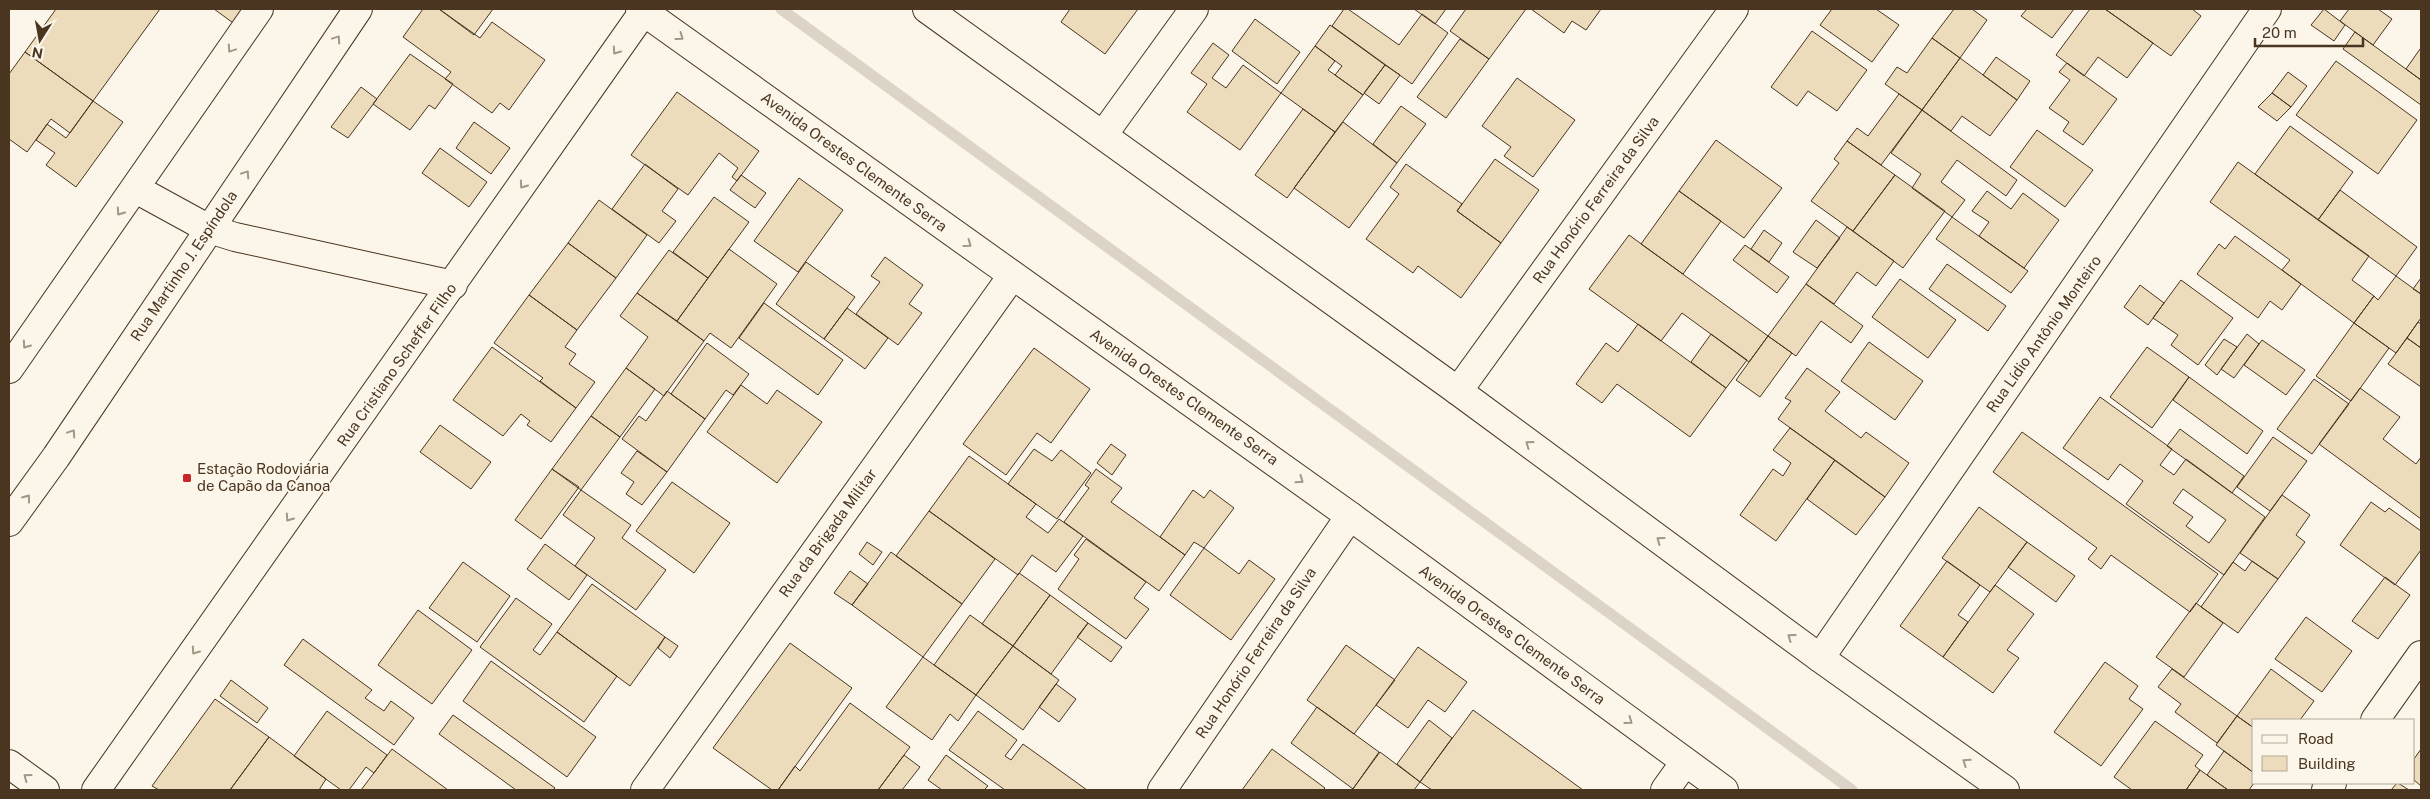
<svg xmlns="http://www.w3.org/2000/svg" width="2430" height="799" viewBox="0 0 2430 799" font-family="'Public Sans',sans-serif">
<style>
.lines{fill:none;stroke-linecap:round;stroke-linejoin:round}
.stream{stroke:#dcd4c6;stroke-width:11}
.building{fill:#ecdcbc;stroke:#4a3520;fill-rule:evenodd}
.street-casing{stroke:#4a3520;stroke-width:30}
.secondary-casing{stroke:#4a3520;stroke-width:30}
.street{stroke:#fbf6e9;stroke-width:28}
.secondary{stroke:#fbf6e9;stroke-width:28}
.oneway{stroke:#a29684}
.poi-dot{fill:#c62828;stroke:#fbf6e9;stroke-width:2}
.labels{text-anchor:middle;stroke-width:4;stroke-linejoin:round;paint-order:stroke}
.street-label{font-size:15px;fill:#4a3520;stroke:#fbf6e9}
.poi-label{font-size:15px;fill:#4a3520;stroke:#fbf6e9;text-anchor:start}
</style>
<rect width="100%" height="100%" fill="#fbf6e9"/>
<g class="lines">
<path class="stream" d="M781,9L1852,790"/>
</g>
<path class="building" d="M56,9H160L93,101L25,52Z
M214,9H248L236,25Z
M423,9H439L480,38L492,22L545,60L509,110L500,103L492,113L445,79L451,72L403,37Z
M439,9H493L474,35Z
M1070,9H1138L1105,54L1061,22Z
M1344,9H1348L1399,45L1422,14L1448,33L1412,84L1332,26Z
M1414,9H1446L1435,24Z
M1466,9H1526L1489,59L1450,31Z
M1531,9H1601L1586,30L1572,21L1564,33Z
M1832,9H1876L1899,25L1872,62L1820,25Z
M1954,9H1972L1987,20L1960,58L1932,38Z
M2027,9H2074L2052,38L2021,16Z
M2090,9H2105L2153,43L2127,78L2098,57L2084,76L2056,55Z
M2105,9H2192L2201,16L2171,56Z
M2324,9L2345,25L2334,41L2311,25Z
M2349,9H2378L2392,19L2373,45L2340,21Z
M1255,19L1300,52L1277,84L1232,51Z
M1330,25L1385,65L1363,95L1335,75L1342,66L1315,46Z
M1812,31L1867,70L1837,111L1808,91L1797,106L1771,87Z
M2355,32L2421,80V105L2343,49Z
M1932,38L1960,58L1922,110L1885,84L1897,67L1907,73Z
M1460,39L1489,59L1446,118L1417,97Z
M1213,43L1229,55L1212,78L1226,88L1243,65L1281,93L1240,150L1187,112L1207,84L1191,73Z
M1315,46L1335,61L1328,70L1363,95L1335,132L1281,93Z
M2420,49L2421,50V80L2406,69Z
M25,52L93,101L70,133L51,119L27,152L9,139V74Z
M410,54L453,84L435,109L429,105L410,130L373,104Z
M1996,57L2030,81L2017,100L1983,75Z
M1960,58L2017,100L1990,136L1962,116L1951,131L1922,110Z
M2336,61L2417,120L2378,174L2296,115Z
M2067,63L2117,99L2083,145L2063,131L2069,122L2049,108L2070,80L2059,72Z
M1385,65L1400,75L1379,104L1364,93Z
M2288,72L2307,86L2291,107L2272,93Z
M1517,78L1575,120L1533,177L1504,156L1511,147L1482,126Z
M361,87L377,99L348,138L331,127Z
M677,92L759,151L737,181L732,177L738,168L719,153L688,195L631,155Z
M2272,93L2291,107L2277,121L2258,107Z
M1899,94L1922,110L1881,165L1847,141L1857,128L1868,136Z
M93,101L123,122L76,187L46,165L55,153L36,140L47,124L66,138Z
M1401,106L1426,124L1397,163L1373,144Z
M1303,109L1335,132L1287,198L1255,175Z
M1922,110L2017,180L2006,196L1957,160L1941,182L1965,200L1952,217L1912,188L1921,174L1891,153Z
M474,122L510,148L491,174L456,148Z
M1343,122L1397,163L1349,228L1294,188Z
M2290,126L2353,172L2318,220L2255,174Z
M2037,130L2093,170L2065,207L2010,167Z
M1716,140L1782,188L1744,238L1679,191Z
M1847,141L1895,175L1853,231L1811,201L1839,163L1834,159Z
M440,148L487,182L469,207L422,173Z
M1495,159L1539,190L1501,243L1457,211Z
M2238,162L2369,256L2352,280L2374,296L2354,323L2282,270L2290,260L2210,202Z
M645,164L678,189L662,211L676,221L659,243L612,209Z
M1406,164L1462,204L1457,211L1501,243L1461,298L1418,266L1413,273L1366,239L1399,194L1390,187Z
M741,175L766,193L755,208L730,190Z
M1895,175L1945,211L1903,268L1853,231Z
M799,178L843,210L798,272L754,241Z
M2340,190L2417,247L2396,276L2318,220Z
M1679,191L1721,221L1683,274L1641,244Z
M1987,191L2011,209L2023,193L2059,220L2024,268L1979,236L1989,222L1972,211Z
M714,197L749,222L708,278L673,252Z
M599,200L647,235L616,278L568,243Z
M1952,217L2028,271L2011,293L1936,239Z
M1816,220L1840,238L1817,268L1793,252Z
M1847,227L1894,261L1876,286L1857,272L1834,304L1806,284Z
M1764,230L1782,243L1769,262L1751,249Z
M1629,235L1768,336L1749,362L1682,313L1661,341L1589,289Z
M2235,236L2301,284L2282,310L2270,301L2258,318L2197,274L2219,244L2225,249Z
M568,243L616,278L577,330L529,295Z
M1745,245L1789,277L1777,293L1733,260Z
M729,249L777,284L731,348L710,333L704,341L677,321Z
M669,250L708,278L677,321L637,293Z
M885,257L923,285L909,304L922,313L898,345L856,314L880,282L871,276Z
M806,262L855,297L824,339L776,304Z
M1947,264L2006,306L1988,331L1929,289Z
M2396,276L2421,294V318L2396,353L2354,323L2374,296L2378,300Z
M2421,278V294L2413,289Z
M1900,279L1956,320L1928,358L1872,317Z
M2181,280L2233,318L2198,365L2171,345L2178,335L2153,318Z
M1806,284L1863,326L1851,343L1821,321L1796,356L1768,336Z
M2140,285L2164,303L2148,325L2124,307Z
M637,293L704,341L664,396L626,368L648,337L620,316Z
M529,295L577,330L565,347L576,354L569,364L595,382L576,408L540,381L543,378L494,343Z
M764,303L843,360L818,395L739,338Z
M847,308L888,338L865,369L824,339Z
M2418,322L2421,324V348L2407,338Z
M2354,323L2389,348L2351,401L2316,376Z
M1638,324L1726,388L1690,437L1617,384L1602,403L1576,384L1606,343L1618,352Z
M1711,334L1747,360L1726,388L1691,362Z
M2247,334L2259,344L2234,378L2221,369Z
M1768,336L1792,353L1760,397L1736,380Z
M2407,338L2421,348V387L2388,364Z
M2224,339L2237,347L2217,375L2205,365Z
M2262,340L2305,370L2286,395L2244,365Z
M1869,342L1923,381L1895,420L1841,381Z
M707,343L749,374L733,395L726,390L705,419L671,394Z
M492,347L576,408L551,442L527,425L530,421L521,414L503,436L453,400Z
M2147,347L2189,377L2152,428L2110,397Z
M1034,348L1090,389L1051,443L1037,433L1006,475L963,444Z
M626,368L655,389L620,437L591,416Z
M1807,368L1840,392L1825,411L1861,438L1866,432L1909,463L1885,497L1778,419L1791,401L1785,398Z
M2189,377L2263,431L2247,454L2173,400Z
M2314,379L2349,404L2312,454L2277,429Z
M741,385L767,404L777,390L822,422L777,483L707,432Z
M2360,388L2400,417L2383,439L2416,464L2421,457V519L2319,444Z
M667,391L705,419L667,472L622,439L639,416L646,421Z
M2100,397L2172,449L2160,465L2174,475L2186,459L2265,517L2224,575L2126,504L2143,481L2120,464L2108,480L2063,448ZM2183,489L2226,520L2209,543L2186,526L2193,517L2173,503Z
M591,416L620,437L581,490L552,469Z
M440,425L491,462L471,489L420,452Z
M1790,428L1835,460L1776,541L1740,515L1773,469L1783,476L1791,463L1773,450Z
M2180,429L2244,476L2232,493L2167,446Z
M2022,432L2218,574L2190,612L2111,555L2101,569L2088,559L2097,548L1993,472Z
M2273,437L2307,461L2270,511L2237,487Z
M1111,444L1126,455L1112,475L1097,463Z
M1034,449L1052,461L1061,450L1091,473L1057,519L1008,484Z
M637,451L667,472L642,505L626,494L634,482L621,473Z
M969,456L1036,504L1026,517L1048,533L1059,519L1083,536L1056,572L1032,555L1018,575L929,511Z
M1835,460L1885,497L1856,535L1807,499Z
M552,469L579,487L541,539L515,520Z
M1096,469L1122,488L1111,502L1185,555L1159,591L1064,522L1089,488L1085,485Z
M672,482L730,523L694,573L636,531Z
M581,490L631,525L622,538L666,570L636,610L575,566L595,538L563,515Z
M1193,490L1204,498L1210,490L1234,508L1204,548L1194,542L1185,555L1160,537Z
M2282,495L2310,515L2296,535L2305,542L2278,579L2240,553Z
M2371,502L2385,512L2389,508L2421,531V550L2395,585L2340,545Z
M1979,507L2027,542L1990,592L1942,558Z
M929,511L995,559L962,604L896,556Z
M1086,539L1146,582L1134,598L1149,609L1126,639L1058,589L1079,559L1074,555Z
M867,542L882,552L873,565L859,554Z
M2027,542L2075,576L2056,602L2008,567Z
M545,544L587,575L569,600L527,569Z
M1204,548L1239,574L1249,560L1275,579L1231,640L1170,595Z
M891,552L962,604L923,657L852,605Z
M1947,561L1980,585L1958,615L1968,622L1943,657L1900,626Z
M2252,561L2278,579L2238,633L2201,607L2233,562L2245,571Z
M463,562L510,596L477,642L429,608Z
M850,571L868,584L852,605L834,593Z
M1019,573L1050,595L1013,646L982,624Z
M2385,577L2410,595L2378,639L2352,621Z
M592,584L665,637L630,686L557,632Z
M1995,585L2034,614L2007,650L2019,658L1993,693L1943,657Z
M1050,595L1088,623L1051,674L1013,646Z
M516,598L552,624L533,650L540,655L557,632L617,676L584,722L480,647Z
M2196,603L2223,623L2184,677L2156,657Z
M418,610L472,650L432,704L378,665Z
M970,615L1013,646L976,695L934,665Z
M2306,617L2352,651L2322,692L2275,659Z
M1088,623L1122,647L1111,662L1077,637Z
M665,637L678,646L670,658L658,648Z
M303,639L372,690L365,698L384,711L391,701L414,718L394,745L284,665Z
M790,643L852,688L778,790H772L713,748Z
M1346,645L1395,680L1354,734L1307,700Z
M1013,646L1059,680L1023,730L976,695Z
M1418,647L1467,682L1445,712L1428,700L1408,728L1376,705Z
M923,657L976,695L958,721L950,714L932,740L886,707Z
M491,661L596,737L567,777L463,701Z
M2105,662L2138,686L2129,699L2143,709L2101,766L2054,732Z
M2172,669L2237,716L2217,743L2175,712L2181,704L2158,687Z
M2271,669L2314,701L2300,720H2254V728L2237,716Z
M231,680L268,708L257,723L220,696Z
M1056,684L1076,699L1059,722L1039,707Z
M215,699L269,737L230,790H159L152,786Z
M850,703L910,747L878,790H778L795,766L800,771Z
M1317,707L1379,752L1353,789L1291,743Z
M1473,710L1583,790H1432L1420,782Z
M327,711L387,755L374,773L366,767L349,790H341L294,756Z
M978,711L1017,740L1005,756L1011,760L1023,744L1087,790H1005L949,750Z
M453,715L555,788L553,790H516L439,734Z
M2237,716L2254,728V773L2216,745Z
M1429,720L1452,738L1420,782L1397,764Z
M2155,721L2203,755L2195,766L2200,770L2186,790H2132L2114,777Z
M269,737L326,779L319,790H230Z
M392,749L448,790H361Z
M1272,749L1325,788L1323,790H1242Z
M2421,749V786L2414,780V759Z
M2224,751L2254,773V783L2249,790H2228L2207,775Z
M1380,752L1420,782L1414,790H1352Z
M904,755L920,767L902,790H878Z
M946,755L988,786L984,790H942L928,780Z
M2200,770L2228,790H2186Z
M2397,783H2398L2409,790H2391Z"/>
<g class="lines">
<defs>
<path id="street" d="M1103,135L1194,9
M136,189L209,229L235,237L453,285
M1458,391L1734,9
M1820,658L2267,9
M2375,720L2421,655
M96,790L644,11
M645,790L1012,276
M1162,790L1350,516
M2326,790L2332,783"/>
<path id="secondary" d="M640,9L1350,516L1724,790
M927,9L1458,391L1820,658L2005,790
M9,369L259,9
M9,522L56,457L358,9
M9,764L45,790
M1665,790L1685,762"/>
</defs>
<use href="#street" class="street-casing"/>
<use href="#secondary" class="secondary-casing"/>
<use href="#street" class="street"/>
<use href="#secondary" class="secondary"/>
</g>
<defs><path id="oneway-chevron" d="M-2-3.5L2.5 0L-2 3.5" fill="none" stroke-width="1.6" stroke-linecap="round" stroke-linejoin="round" transform="scale(1.25)"/></defs>
<g class="oneway">
<use href="#oneway-chevron" transform="translate(680 37) rotate(36)"/>
<use href="#oneway-chevron" transform="translate(337 39) rotate(-56)"/>
<use href="#oneway-chevron" transform="translate(231 49) rotate(124)"/>
<use href="#oneway-chevron" transform="translate(616 51) rotate(125)"/>
<use href="#oneway-chevron" transform="translate(246 174) rotate(-56)"/>
<use href="#oneway-chevron" transform="translate(523 185) rotate(125)"/>
<use href="#oneway-chevron" transform="translate(120 212) rotate(125)"/>
<use href="#oneway-chevron" transform="translate(968 244) rotate(36)"/>
<use href="#oneway-chevron" transform="translate(26 345) rotate(125)"/>
<use href="#oneway-chevron" transform="translate(72 433) rotate(-56)"/>
<use href="#oneway-chevron" transform="translate(1529 444) rotate(-144)"/>
<use href="#oneway-chevron" transform="translate(1300 480) rotate(35)"/>
<use href="#oneway-chevron" transform="translate(27 498) rotate(-54)"/>
<use href="#oneway-chevron" transform="translate(289 518) rotate(125)"/>
<use href="#oneway-chevron" transform="translate(1660 540) rotate(-144)"/>
<use href="#oneway-chevron" transform="translate(1791 637) rotate(-144)"/>
<use href="#oneway-chevron" transform="translate(195 651) rotate(125)"/>
<use href="#oneway-chevron" transform="translate(1629 721) rotate(36)"/>
<use href="#oneway-chevron" transform="translate(1966 762) rotate(-145)"/>
<use href="#oneway-chevron" transform="translate(27 777) rotate(-144)"/>
</g>
<rect class="poi-dot" x="182" y="473" width="10" height="10" rx="2.5"/>
<g class="labels">
<g class="street-label">
<text transform="translate(854 162) rotate(36)" y="5">Avenida Orestes Clemente Serra</text>
<text transform="translate(1596 200) rotate(-54)" y="5">Rua Honório Ferreira da Silva</text>
<text transform="translate(184 266) rotate(-56)" y="5">Rua Martinho J. Espíndola</text>
<text transform="translate(2044 334) rotate(-55)" y="5">Rua Lídio Antônio Monteiro</text>
<text transform="translate(397 365) rotate(-55)" y="5">Rua Cristiano Scheffer Filho</text>
<text transform="translate(1184 397) rotate(35)" y="5">Avenida Orestes Clemente Serra</text>
<text transform="translate(828 533) rotate(-54)" y="5">Rua da Brigada Militar</text>
<text transform="translate(1512 635) rotate(36)" y="5">Avenida Orestes Clemente Serra</text>
<text transform="translate(1256 653) rotate(-56)" y="5">Rua Honório Ferreira da Silva</text>
</g>
<g class="poi-label">
<text x="197" y="474">Estação Rodoviária<tspan x="197" dy="17">de Capão da Canoa</tspan></text>
</g>
</g>
<rect width="2430" height="799" fill="none" stroke="#4a3520" stroke-width="20"/>
<rect x="2252" y="719" width="162" height="65" fill="#fbf6e9" stroke="#b4a999"/>
<rect x="2262" y="735" width="25" height="8" fill="#fbf6e9" stroke="#b4a999"/>
<text x="2298" y="744" font-size="15" fill="#4a3520">Road</text>
<rect x="2262" y="756" width="25" height="15" fill="#ecdcbc" stroke="#b4a999"/>
<text x="2298" y="769" font-size="15" fill="#4a3520">Building</text>
<g transform="translate(40 40) rotate(191)" stroke="#fbf6e9" stroke-width="4" paint-order="stroke">
<path d="M0-4L9 19L0 12L-9 19Z" fill="#4a3520"/>
<text y="-8" font-size="14" font-weight="bold" text-anchor="middle" fill="#4a3520">N</text>
</g>
<path d="M2255 38v8h108v-8" fill="none" stroke="#4a3520" stroke-width="2.5"/>
<text x="2262" y="38" font-size="15" fill="#4a3520" stroke="#fbf6e9" stroke-width="4" paint-order="stroke">20 m</text>
</svg>
